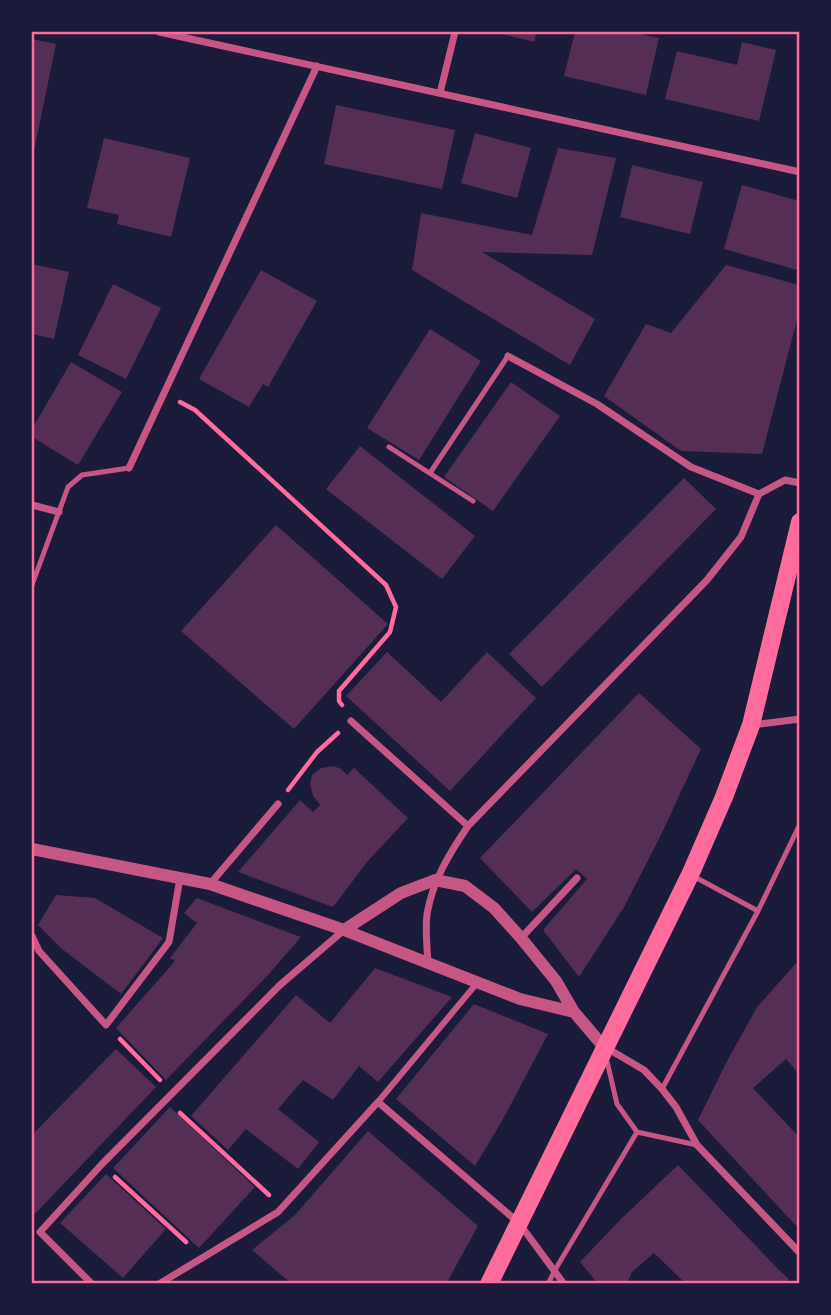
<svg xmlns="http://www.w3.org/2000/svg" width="831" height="1315" viewBox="0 0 831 1315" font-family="'Asap Condensed',sans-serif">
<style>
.building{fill:#542f53}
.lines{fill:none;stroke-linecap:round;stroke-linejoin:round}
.path{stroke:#ff6b9d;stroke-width:4.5}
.service{stroke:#c65784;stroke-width:5}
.pedestrian{stroke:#c65784;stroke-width:6}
.minor{stroke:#c65784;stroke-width:7}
.tertiary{stroke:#c65784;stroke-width:12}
.primary{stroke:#ff6b9d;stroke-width:18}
.neatline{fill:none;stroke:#ff6b9d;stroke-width:2.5}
</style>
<rect width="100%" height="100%" fill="#1b1b3a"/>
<path class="building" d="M494,32H537L534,42Z
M575,32H631L659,38L646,95L564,76Z
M32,39L56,44L33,156H32Z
M742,42L776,50L759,121L665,99L677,51L737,65Z
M336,105L455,130L442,189L324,164Z
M475,133L531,148L517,198L461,183Z
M104,138L190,158L171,237L117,224L119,215L87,208Z
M558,148L616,158L592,255L482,252L595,319L570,365L412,270L421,213L532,235Z
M632,165L703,182L690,234L620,217Z
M742,185L799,201V260L797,270L724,249Z
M32,264L69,272L54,339L32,334Z
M726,265L799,285V312L762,454L681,451L604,396L646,324L671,333Z
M261,270L317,301L268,387L263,384L249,407L199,379Z
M113,284L161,308L126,379L78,355Z
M430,329L481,361L419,460L367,428Z
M71,362L122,392L78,465L32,437V429Z
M511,382L560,416L493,511L444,477Z
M360,446L475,536L442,579L326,489Z
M684,478L716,509L542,687L509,654Z
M276,525L388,624L294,729L181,631Z
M387,652L441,702L487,652L536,698L450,791L346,696Z
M639,693L701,749L659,839L624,907L579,977L543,930L587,879L576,869L532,912L480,858Z
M334,766L341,769L347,775L354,768L408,818L367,862L333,907L238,872L300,800L313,812L320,805L313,796L310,784L312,775L321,768Z
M56,895L95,898L163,938L121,994L62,949L38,925Z
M197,898L301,937L268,975L166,1080L116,1028L175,961L170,958L197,923L184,913Z
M799,960V1074L786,1059L753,1088L799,1137V1229L698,1120L726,1063L757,1007Z
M375,968L452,997L378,1082L359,1066L333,1100L303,1080L278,1109L319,1142L298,1169L246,1129L228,1150L191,1116L296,995L330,1023Z
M474,1004L548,1034L502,1121L475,1166L396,1099Z
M116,1049L156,1087L32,1217V1135Z
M170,1107L255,1187L199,1248L113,1168Z
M368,1131L478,1226L446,1284H292L252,1250L295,1215Z
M678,1165L780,1271L789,1279L784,1284H686L654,1253L632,1272L628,1281L630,1284H598L580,1262L621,1219Z
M106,1174L166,1229L123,1278L60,1223Z"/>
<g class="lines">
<path class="path" d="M180,402L195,410L386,585L396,607L390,632L339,691V701L342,705
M288,790L317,752L338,733
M120,1039L160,1080
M180,1113L269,1195
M115,1177L186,1242
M798,1284L800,1283"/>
<path class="service" d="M389,447L473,501
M430,473L508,356
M32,585L68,487L82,475L129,468
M693,876L758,911
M606,1057L617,1104L637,1132L697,1145
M662,1089L758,911L800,824
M548,1284L555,1270L637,1132"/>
<path class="pedestrian" d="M378,1102L477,983"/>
<path class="minor" d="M159,32L800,172
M440,93L455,32
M508,356L597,404L691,467L759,494
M129,468L317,66
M759,494L785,480L800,483
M32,505L59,512
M351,721L468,826
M752,725L800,719
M210,884L278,804
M32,936L39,951L106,1025L169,942L180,878
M521,938L577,878
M428,963C427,947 425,929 427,914C433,880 449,854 468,826L707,580L741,537L759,494
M605,1047L644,1070L662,1089L676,1107L697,1145L800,1253
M92,1284L40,1232L102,1164L280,985L344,930
M159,1284L278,1212L378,1102L519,1223L564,1284"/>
<path class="tertiary" d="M32,849L210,884L344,930L520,999L574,1012
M344,930L401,893L435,880L465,886L494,908L521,938L556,981L574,1012L604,1047"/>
<path class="primary" d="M489,1284L690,875L724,797L751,725L800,522"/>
</g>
<rect width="831" height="1315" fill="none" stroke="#1b1b3a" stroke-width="66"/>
<rect x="33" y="33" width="765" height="1249" class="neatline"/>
</svg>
